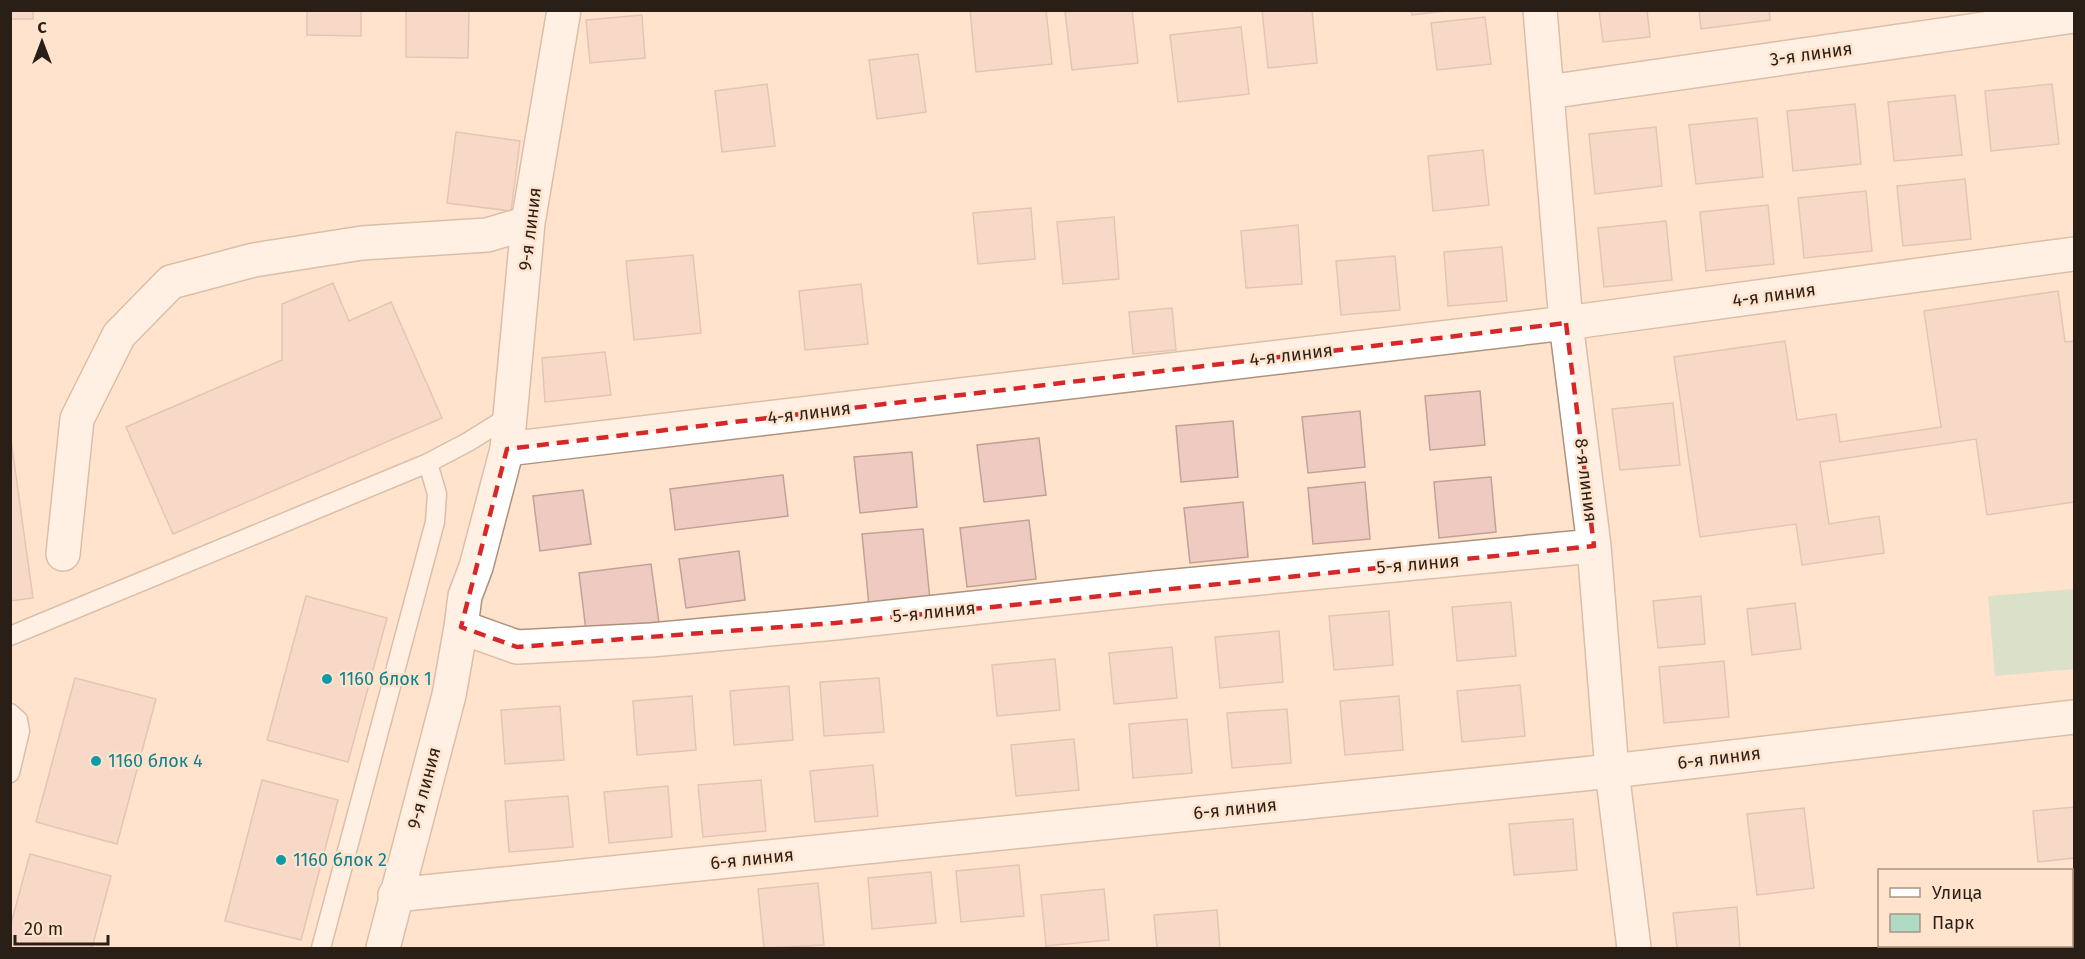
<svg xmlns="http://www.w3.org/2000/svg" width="2085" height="959" viewBox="0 0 2085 959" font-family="'Fira Sans',sans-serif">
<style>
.green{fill:#afdbc4}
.building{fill:#efcac0;stroke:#c4a198;stroke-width:1.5}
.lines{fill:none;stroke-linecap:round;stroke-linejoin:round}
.service-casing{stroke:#ad927d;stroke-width:21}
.minor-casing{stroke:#ad927d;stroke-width:36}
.service{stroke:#fff;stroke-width:18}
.minor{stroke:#fff;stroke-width:33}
.marked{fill:none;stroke:#d62828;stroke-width:4.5;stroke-dasharray:12 8;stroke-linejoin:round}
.culture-dot{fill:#0f9aa8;stroke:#ffe3cc;stroke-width:2}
.labels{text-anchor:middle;stroke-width:5;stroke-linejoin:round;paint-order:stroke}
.street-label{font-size:18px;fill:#291f17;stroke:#ffe3cc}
.culture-label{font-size:18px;fill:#0d838f;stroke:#ffe3cc;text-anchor:start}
</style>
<rect width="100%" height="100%" fill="#ffe3cc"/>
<path class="green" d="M2074,589V669L1995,676L1988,596Z"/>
<path class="building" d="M10,10H33V19H10Z
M307,10H361V36L307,35Z
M406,10H469L468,58L406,57Z
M970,10H1046L1052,64L976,72Z
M1078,10H1132L1138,63L1072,70L1065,12Z
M1262,10H1312L1317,63L1268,68Z
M1411,10H1454L1412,15Z
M1599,10H1647L1650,37L1603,42Z
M1699,10H1769L1770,20L1701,29Z
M642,15L645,58L590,63L586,20Z
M1485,17L1491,64L1437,70L1431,23Z
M1241,27L1249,94L1178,102L1170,35Z
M918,54L926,112L877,119L869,60Z
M767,84L775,146L722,152L715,91Z
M2052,84L2059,144L1991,151L1985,91Z
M1955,95L1962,155L1894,161L1888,102Z
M1855,104L1861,164L1793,171L1787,111Z
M1757,118L1763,177L1696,184L1689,125Z
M1656,127L1662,186L1595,194L1589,134Z
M456,132L520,141L511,211L447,203Z
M1483,150L1489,205L1433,211L1428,156Z
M1965,179L1971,239L1903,246L1897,186Z
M1866,191L1872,251L1804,258L1798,198Z
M1768,205L1774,264L1706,271L1700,212Z
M1031,208L1035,259L978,264L973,213Z
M1114,217L1119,279L1063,284L1057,222Z
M1666,221L1672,280L1604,287L1598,228Z
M1298,225L1302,284L1246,288L1241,231Z
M1502,247L1507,301L1448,306L1444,252Z
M693,255L701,333L634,340L626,261Z
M1395,256L1400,310L1341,315L1336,261Z
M333,283L349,321L391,302L442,418L173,534L126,427L282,360V304Z
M861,284L868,344L805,350L799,291Z
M2058,291L2065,342L2074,341V502L1987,515L1976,439L1820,462L1829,524L1879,516L1884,553L1802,565L1796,524L1700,537L1674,357L1785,341L1797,420L1836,414L1840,442L1941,427L1924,311Z
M1172,308L1176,350L1133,354L1129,312Z
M605,352L611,395L545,402L542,358Z
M1480,391L1485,445L1430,450L1425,396Z
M1673,403L1680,465L1620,470L1612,409Z
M1360,411L1365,467L1308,473L1302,417Z
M1233,421L1238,477L1181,482L1176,426Z
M10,433L33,598L10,601Z
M1039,438L1046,495L984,502L977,445Z
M912,452L917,507L860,513L854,457Z
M783,475L788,516L675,530L670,489Z
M1491,477L1496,532L1439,538L1434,482Z
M1365,482L1370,539L1313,544L1308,488Z
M583,490L591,544L540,551L533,496Z
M1243,502L1248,557L1190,563L1184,508Z
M1029,520L1036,579L967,587L960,528Z
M923,529L930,600L869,606L862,534Z
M739,551L745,600L686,608L679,559Z
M651,564L659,623L586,631L579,573Z
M306,596L387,618L348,762L267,740Z
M1701,596L1705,644L1658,648L1653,601Z
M1511,602L1516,656L1457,661L1452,607Z
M1795,603L1801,649L1752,655L1747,609Z
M1389,611L1393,665L1334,670L1329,616Z
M1279,631L1283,682L1220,688L1215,637Z
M1172,647L1177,698L1114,704L1109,653Z
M1055,659L1060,710L997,716L992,665Z
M1724,661L1729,717L1664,723L1659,667Z
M75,678L156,699L117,844L36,822Z
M879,678L884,732L824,736L820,682Z
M1520,685L1525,736L1462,742L1457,691Z
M789,686L793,740L734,745L730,691Z
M692,696L696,750L637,755L633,701Z
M1399,696L1403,750L1345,755L1340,701Z
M560,706L564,760L505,764L501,710Z
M1287,709L1291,763L1232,768L1227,713Z
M1187,719L1192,773L1133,778L1129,724Z
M1074,739L1079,790L1016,796L1011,745Z
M873,765L878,816L815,822L810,771Z
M262,780L338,800L301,940L225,921Z
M761,780L766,831L703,837L698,785Z
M668,786L672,837L609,843L604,792Z
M568,796L573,847L509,852L505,801Z
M2074,807V858L2038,862L2033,811Z
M1804,808L1814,888L1757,895L1747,814Z
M1573,819L1577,870L1514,875L1509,824Z
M30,854L111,876L92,948H10V927Z
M1019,865L1024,916L961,922L956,871Z
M931,872L936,923L872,929L868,878Z
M818,883L824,945L764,948L758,889Z
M1104,889L1109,940L1046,946L1041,895Z
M1737,907L1740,948H1677L1673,913Z
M1217,910L1220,948H1157L1154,915Z"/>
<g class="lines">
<defs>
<path id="service" d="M10,636L428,463L468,442L510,416
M10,713L18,720L20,731L10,773
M321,948L435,522L437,494L428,463"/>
<path id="minor" d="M564,10L528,223L507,449L476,567L465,596L461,627L517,647L651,640L835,623L1155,588L1594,546
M1540,10L1566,323L1594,546L1612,771L1634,948
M1548,92L2074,16
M507,449L1566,323L2074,254
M63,554L77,419L119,335L171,282L254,260L362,243L487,235L528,223
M395,895L1612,771L2074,717
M383,948L449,695L461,627"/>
</defs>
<use href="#service" class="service-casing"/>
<use href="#minor" class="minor-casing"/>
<use href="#service" class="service"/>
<use href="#minor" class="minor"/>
</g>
<path d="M0 0H2085V959H0ZM1566,323L1594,546L835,623L517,647L461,627L507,449Z" fill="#ffe3cc" fill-opacity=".55" fill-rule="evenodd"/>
<path class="marked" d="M1566,323L1594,546L835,623L517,647L461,627L507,449Z"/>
<g class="culture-dot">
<circle cx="327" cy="679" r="6"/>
<circle cx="96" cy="761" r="6"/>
<circle cx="281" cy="860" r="6"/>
</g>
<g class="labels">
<g class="street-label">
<text transform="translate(1811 54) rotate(-8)" y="6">3-я линия</text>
<text transform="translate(530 229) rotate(-83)" y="6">9-я линия</text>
<text transform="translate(1774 295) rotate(-8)" y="6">4-я линия</text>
<text transform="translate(1291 355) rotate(-7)" y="6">4-я линия</text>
<text transform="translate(809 413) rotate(-7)" y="6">4-я линия</text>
<text transform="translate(1586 480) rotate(83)" y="6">8-я линия</text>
<text transform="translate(1418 564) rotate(-5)" y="6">5-я линия</text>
<text transform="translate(934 612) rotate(-6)" y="6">5-я линия</text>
<text transform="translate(1719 758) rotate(-7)" y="6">6-я линия</text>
<text transform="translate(424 788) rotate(-75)" y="6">9-я линия</text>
<text transform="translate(1235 809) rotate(-6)" y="6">6-я линия</text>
<text transform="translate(752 859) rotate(-6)" y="6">6-я линия</text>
</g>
<g class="culture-label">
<text x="339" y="685">1160 блок 1</text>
<text x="108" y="767">1160 блок 4</text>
<text x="293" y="866">1160 блок 2</text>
</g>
</g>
<rect width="2085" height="959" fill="none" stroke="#291f17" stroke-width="24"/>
<rect x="1878" y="869" width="195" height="78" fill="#ffe3cc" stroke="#a99584" stroke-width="1.5"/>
<rect x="1890" y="888" width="30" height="9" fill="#ffffff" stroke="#a99584" stroke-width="1.5"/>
<text x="1932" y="899" font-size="18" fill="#291f17">Улица</text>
<rect x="1890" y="914" width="30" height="18" fill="#afdbc4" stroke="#a99584" stroke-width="1.5"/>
<text x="1932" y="929" font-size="18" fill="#291f17">Парк</text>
<g transform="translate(42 42)" stroke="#ffe3cc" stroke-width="4.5" paint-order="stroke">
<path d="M0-4.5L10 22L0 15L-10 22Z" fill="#291f17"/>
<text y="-9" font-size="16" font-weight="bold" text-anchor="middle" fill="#291f17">С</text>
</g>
<path d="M15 935v9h93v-9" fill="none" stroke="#291f17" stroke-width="3"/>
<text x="24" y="935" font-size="18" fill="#291f17" stroke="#ffe3cc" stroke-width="4.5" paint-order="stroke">20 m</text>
</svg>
